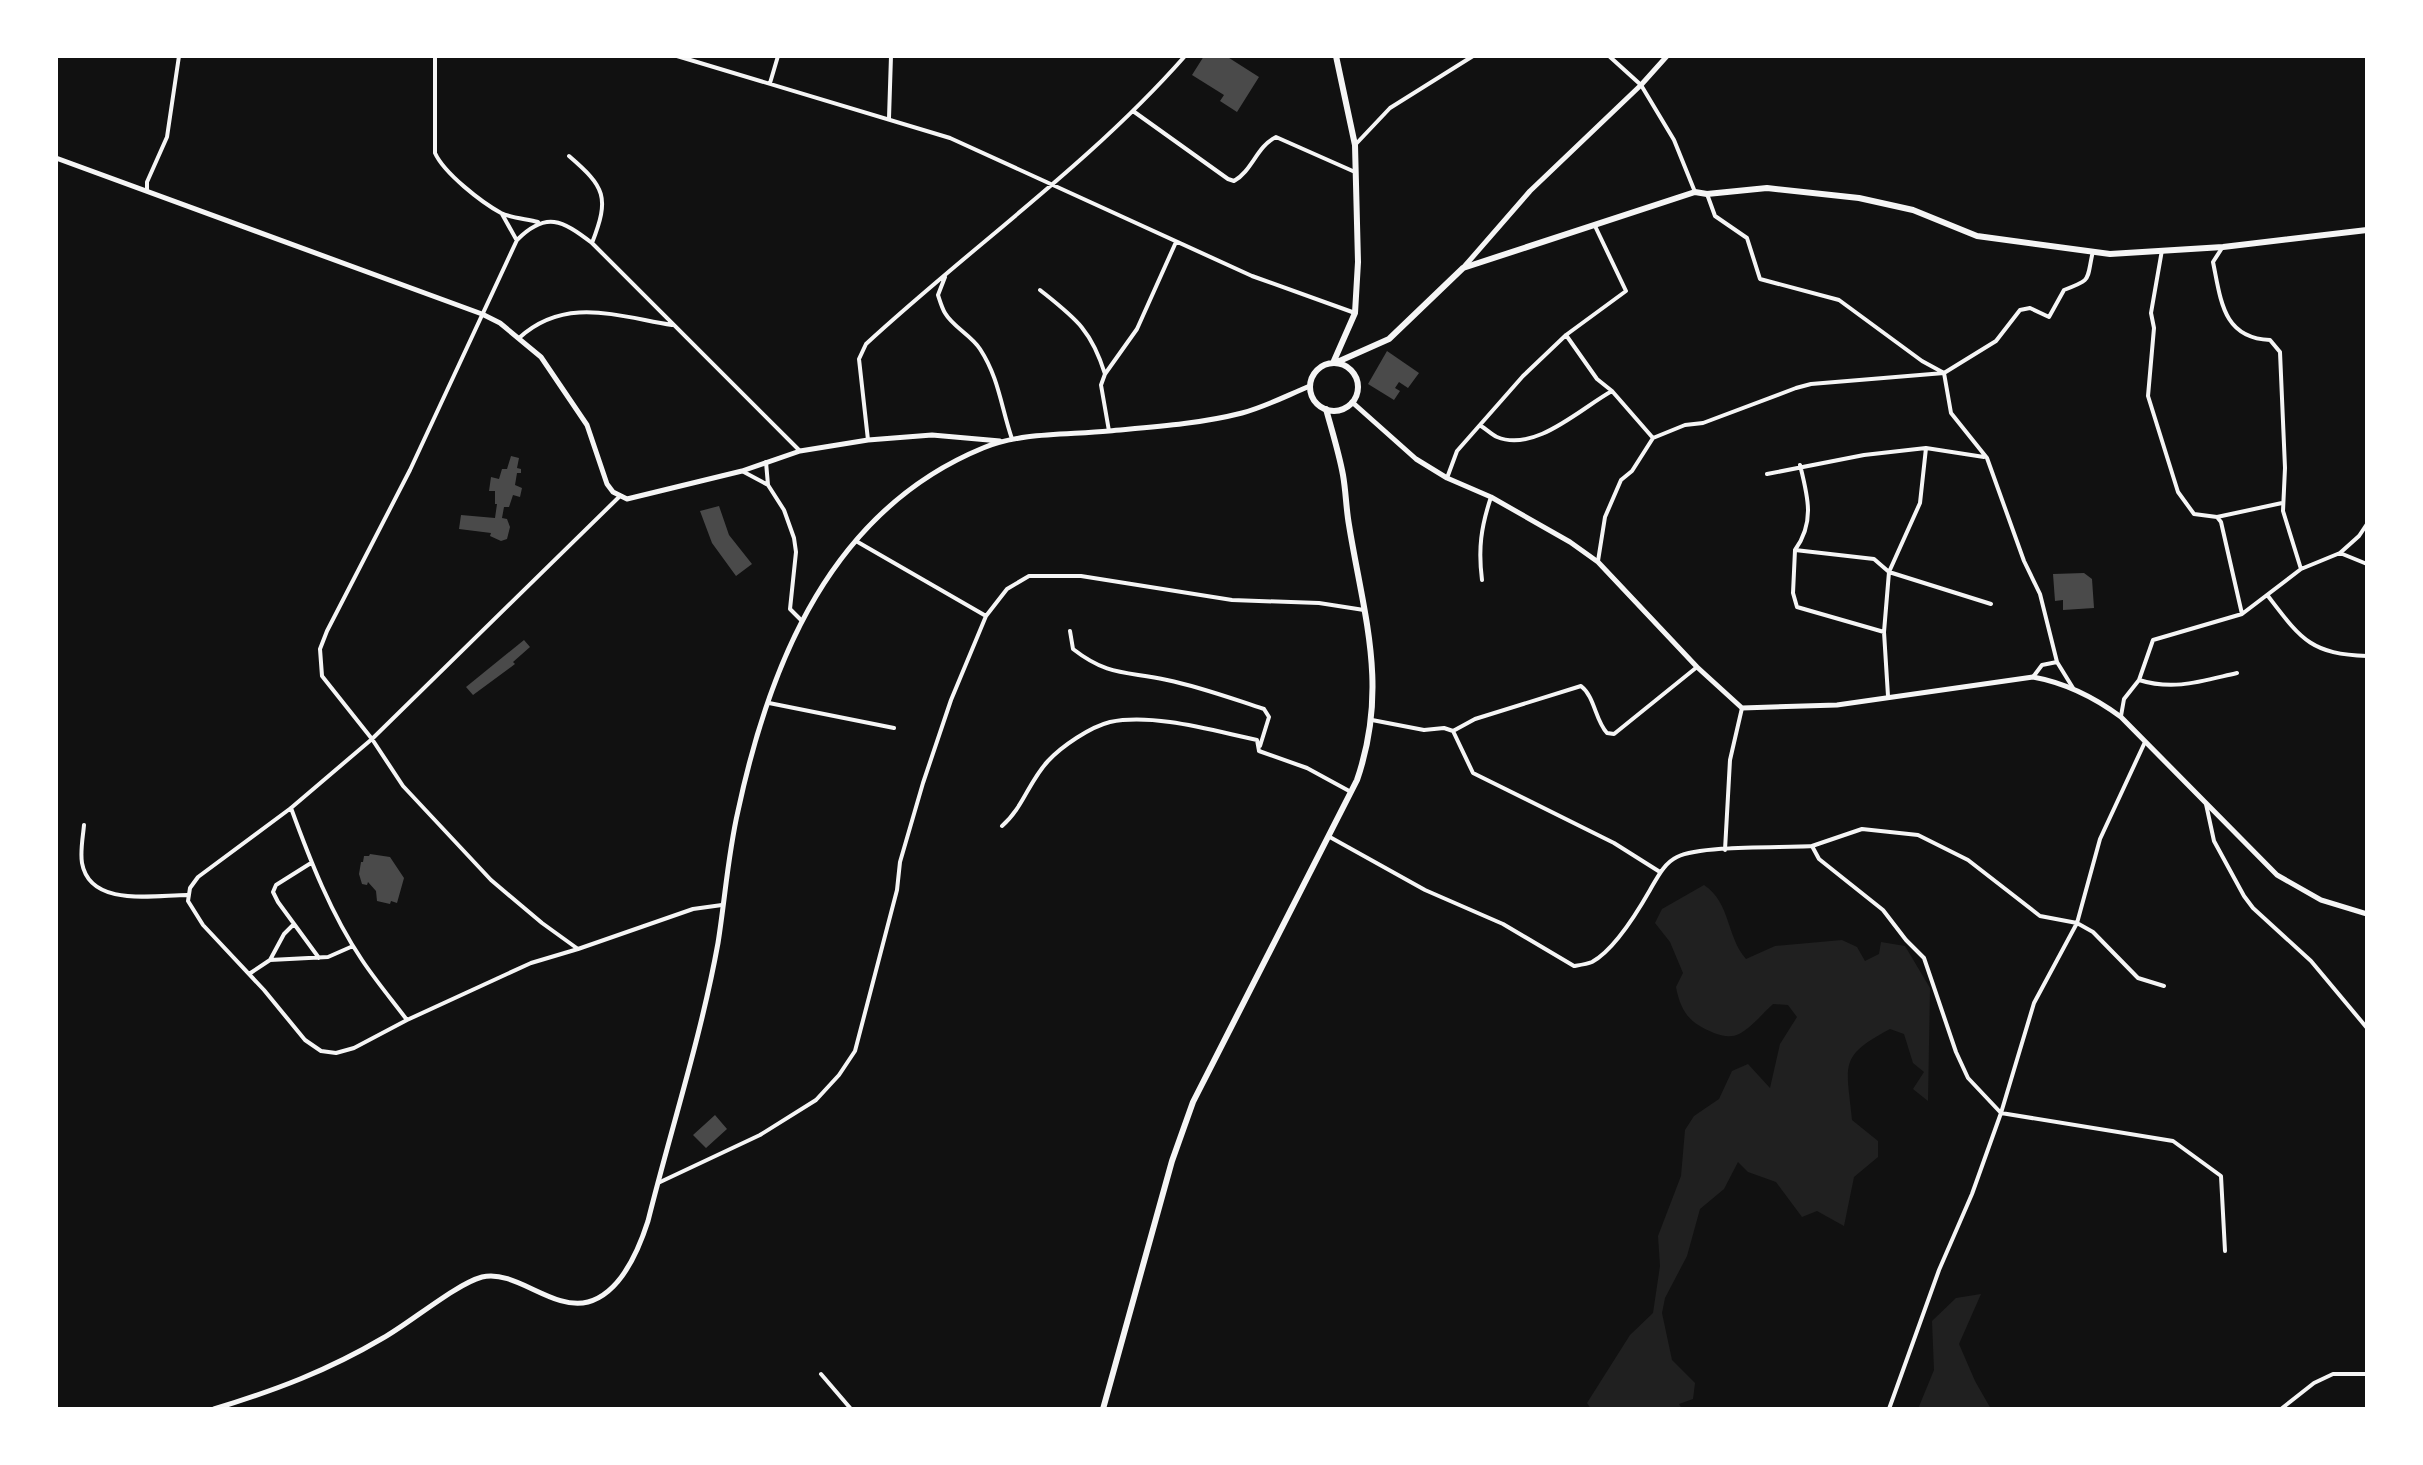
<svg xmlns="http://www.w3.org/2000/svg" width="2423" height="1465" viewBox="0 0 2423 1465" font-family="Barlow,sans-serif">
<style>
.green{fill:#202020}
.building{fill:#4a4a4a}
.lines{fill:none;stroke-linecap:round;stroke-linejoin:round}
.minor{stroke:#f5f5f5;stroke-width:4}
.tertiary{stroke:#f5f5f5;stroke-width:5}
.secondary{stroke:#f5f5f5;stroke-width:6}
</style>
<rect width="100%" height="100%" fill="#111"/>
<path class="green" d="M1704,885C1731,903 1726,936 1746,959L1775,946L1842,940L1857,947L1865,961L1879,954L1881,942L1905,946L1930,988L1928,1101L1913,1089L1924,1072L1913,1063L1904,1034L1890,1029C1837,1057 1847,1065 1852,1120L1878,1141V1157L1854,1177L1844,1226L1817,1211L1802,1217L1776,1182L1748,1172L1738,1162L1724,1189L1700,1209L1687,1256L1665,1298L1662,1313L1672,1360L1695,1383L1693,1399L1679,1404L1682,1409H1591L1587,1403L1630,1335L1653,1313L1660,1266L1658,1236L1681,1176L1685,1130L1694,1116L1719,1099L1732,1071L1748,1064L1770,1088L1780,1044L1797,1017L1788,1005L1773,1004C1763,1013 1751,1028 1739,1034C1731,1038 1722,1036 1714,1033C1690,1023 1681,1013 1676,987L1683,973L1670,942L1655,923L1662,909Z
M1981,1294L1959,1344L1975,1381L1991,1409H1918L1934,1370L1932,1321L1956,1298Z"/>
<path class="building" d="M1204,56H1226L1259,77L1237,112L1220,101L1224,95L1192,75Z
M1387,351L1419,373L1408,388L1399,382L1395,388L1400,391L1394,400L1368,384Z
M511,456L519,458L517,468L521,469V473H517L515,485L522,488L520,497L513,495L509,507H504L502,518L507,519L510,527L507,539L501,541L490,536L491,533L459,529L461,515L495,518L497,504H495V491H489L491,477L499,479L502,469H507Z
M719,506L729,535L752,564L736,576L712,543L700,511Z
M2084,573L2092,579L2094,608L2063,610V600L2055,601L2053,574Z
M524,640L530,647L513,662L515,664L473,695L466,687Z
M370,854L390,857L404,878L397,903L391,901L390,904L377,901L376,891L368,882L367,885L362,884L359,874L361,862H363L364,856H369Z
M715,1115L727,1129L706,1148L693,1135Z"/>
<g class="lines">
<path class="minor" d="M435,56V153C444,173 481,202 501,213C511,218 527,219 538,222
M677,56L950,138L1252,276L1355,313
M1609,56L1641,85L1674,140L1695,192
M770,83L778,56
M1133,111L1228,179L1234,181C1252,171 1257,146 1276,137L1355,172
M889,118L891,56
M1355,145L1390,108L1473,56
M569,156C605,187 610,197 592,243
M147,190V182L167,137L179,56
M1707,194L1715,216L1747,238L1760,279L1839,300L1922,361L1944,373L1951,413L1987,458L2024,561L2040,594L2057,662L2073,688
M502,214L516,239
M2222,248L2213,262C2221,301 2223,338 2270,340L2280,352L2285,468L2283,511L2301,569
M2162,250L2151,313L2154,328L2148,396L2178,492L2194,514L2217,517L2282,503
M945,277L938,295C940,301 942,308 945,313C953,327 971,335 980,349C999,378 1001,407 1012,439
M1040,290C1075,318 1091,329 1105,374
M1566,335L1597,379L1612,391L1653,438
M519,338C565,296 616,316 672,325
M1481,426C1486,429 1492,435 1497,437C1535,453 1581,408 1612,391
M1109,431L1101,385L1105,374L1137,329L1176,242
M868,440L859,359L866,344C971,247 1090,164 1185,56
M1926,448L1920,503L1889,572L1991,604
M766,462L768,485L784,510L794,538L796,552L790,609L801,620
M1800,465C1808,497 1815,522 1795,550L1874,559L1889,572L1884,632L1888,696
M742,471L768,485
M1767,474L1864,455L1926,448L1984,457
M1447,478L1457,451L1523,376L1566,335L1626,291L1595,226
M619,497L372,739L291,808L198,877L190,888L188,901L203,925L264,990L305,1040L321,1051L336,1053L354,1048L407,1020L531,963L578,949L693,909L722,905
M2217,517L2221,522L2242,614
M856,541L986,616
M1795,550L1793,593L1797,607L1884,632
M2340,553L2367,564
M1598,561L1605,517L1621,480L1632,471L1653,438L1685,425L1703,423L1796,388L1811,384L1944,373L1996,341L2020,310L2030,308L2049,317L2064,290C2093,279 2086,281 2093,251
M1482,580C1478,549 1481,527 1491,497
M2268,596C2301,639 2310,654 2367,656
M1070,631L1073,649C1109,677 1127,671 1167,680C1201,687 1233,699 1264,709L1269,717L1260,746
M2033,677L2042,665L2057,662
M2139,680C2174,691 2202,681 2237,673
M769,703L894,728
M2121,716L2124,699L2139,680L2153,640L2242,614L2301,569L2340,553L2359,536L2367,524
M1372,720L1424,730L1444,728L1453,731L1475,719L1581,686C1595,697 1595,720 1607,733L1614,734L1697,667
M1453,731L1473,773L1614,843L1660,872
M1259,751L1307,768L1351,792
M2206,804L2214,841L2244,896L2253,908L2311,961L2367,1028
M291,808C310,860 331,914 362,960C376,981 392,1000 407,1020
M84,825C83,837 80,851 82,863C90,908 155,895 187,895
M1002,826C1023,808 1029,781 1048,761C1062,746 1090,727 1110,722C1154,713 1214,731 1257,740L1259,751
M1328,836L1425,890L1503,924L1574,966C1580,965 1587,964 1592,962C1614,950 1638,911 1650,890C1657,878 1664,863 1677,857C1702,845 1781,848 1812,846L1819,859L1883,910L1906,940L1924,958L1956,1052L1968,1078L2001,1113L2173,1141L2221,1176L2225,1251
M1812,846L1862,829L1918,835L1968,860L2040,916L2077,923L2093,932L2138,978L2164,986
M1725,850L1730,760L1742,708
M311,863L276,885L273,892L278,902L319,958
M578,949L542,923L491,880L403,786L372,739L322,676L320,649L327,631L410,470L517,240C546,211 562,220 592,243L800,451
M270,960L284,934L294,924
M249,974L270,960L328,957L353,946
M658,1183L760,1135L816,1100L839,1075L855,1051L897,890L900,862L923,783L951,700L986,616L1007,589L1029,576H1081L1232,600L1319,603L1364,610
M821,1374L851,1409
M1889,1409L1939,1270L1972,1194L2001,1113L2034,1003L2077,923L2100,839L2145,742
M2281,1409L2314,1383L2333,1374H2367"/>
<path class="tertiary" d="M56,158L482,314L500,323L541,357L587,425L607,484L613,492L627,499L742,471L800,451L868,440L932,435L1000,441
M1463,268L1530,191L1641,85L1667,56
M1352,402L1416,459L1447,478L1491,497L1570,542L1598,562L1697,667L1742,708L1837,705L2033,677C2066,683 2094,697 2121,717L2277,875L2321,900L2367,914
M214,1409C276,1390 327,1371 383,1338C410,1323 456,1284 482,1277C516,1269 552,1311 588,1302C621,1293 639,1249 648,1221C671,1129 701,1037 718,943C725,899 728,854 738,811C770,661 832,510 983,448C1022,432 1068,435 1109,431C1153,427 1199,424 1242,413C1265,407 1288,395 1310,386"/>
<path class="secondary" d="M1333,363L1355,313L1358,262L1355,145L1336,56
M1335,363L1389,339L1463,268L1695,192L1707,194L1767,188L1859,198L1913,210L1977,236L2110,254L2223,247L2367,230
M1310 387a24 24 0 1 1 48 0a24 24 0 1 1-48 0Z
M1103,1409L1172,1161L1193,1102L1357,780C1389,687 1364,617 1349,525C1346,508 1346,492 1343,475C1339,453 1332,431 1326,409"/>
</g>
<rect width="2423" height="1465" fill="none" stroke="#ffffff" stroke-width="116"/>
</svg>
